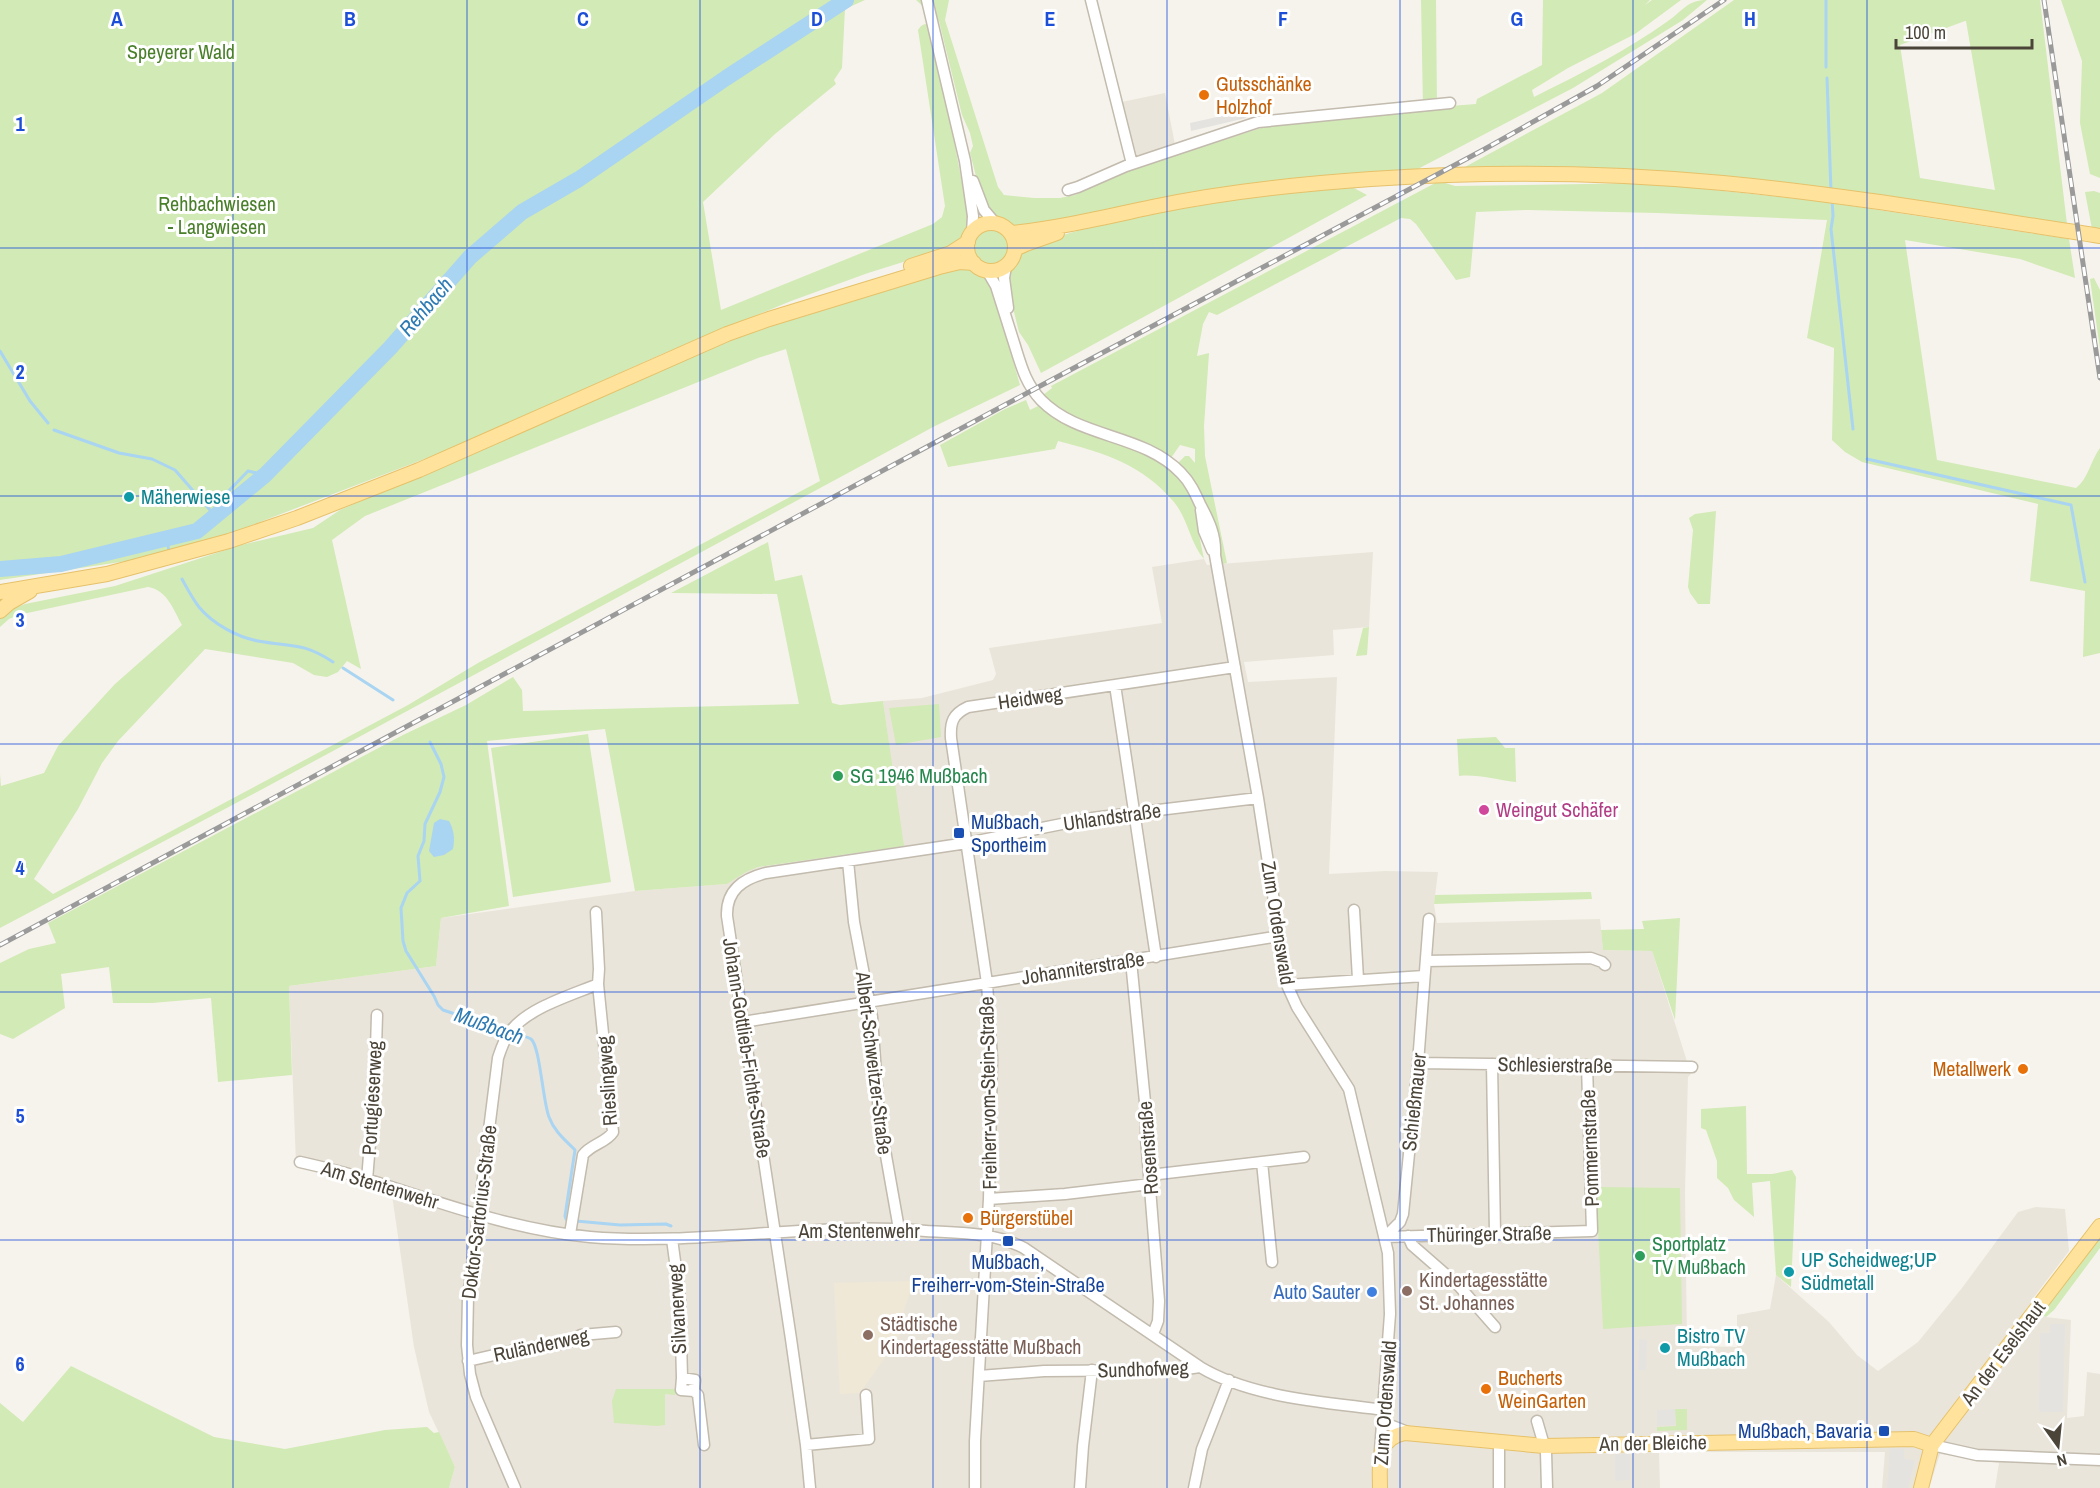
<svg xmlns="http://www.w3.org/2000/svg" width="2100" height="1488" viewBox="0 0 2100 1488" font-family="'Archivo Narrow',sans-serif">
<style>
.residential{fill:#eae5da}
.education{fill:#efe8d6}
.green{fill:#d2eab5;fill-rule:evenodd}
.parking{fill:#e5e3e0}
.water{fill:#a9d4f2}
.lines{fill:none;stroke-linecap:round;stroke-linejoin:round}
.stream{stroke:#a9d4f2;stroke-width:3}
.river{stroke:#a9d4f2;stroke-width:16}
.minor-casing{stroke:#c2bbae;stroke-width:13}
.major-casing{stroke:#e6c16a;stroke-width:16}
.minor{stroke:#fff;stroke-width:10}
.major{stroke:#ffe39c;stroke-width:14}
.rail-casing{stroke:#9a9a9a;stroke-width:5}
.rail{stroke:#fff;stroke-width:3;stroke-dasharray:9;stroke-linecap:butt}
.grid{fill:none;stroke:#1d4ed8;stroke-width:1.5;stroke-opacity:0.55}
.food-dot{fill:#e8710a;stroke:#fff;stroke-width:2}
.culture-dot{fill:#0f9aa8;stroke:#fff;stroke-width:2}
.leisure-dot{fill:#2e9e5b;stroke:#fff;stroke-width:2}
.hotel-dot{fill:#d1479c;stroke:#fff;stroke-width:2}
.transit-dot{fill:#1a4fb4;stroke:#fff;stroke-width:2}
.education-dot{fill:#8d6e63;stroke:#fff;stroke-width:2}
.shop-dot{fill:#3f7fe0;stroke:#fff;stroke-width:2}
.labels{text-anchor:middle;stroke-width:6;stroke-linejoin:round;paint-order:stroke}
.park-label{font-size:20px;fill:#4a7f2a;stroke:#fff}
.food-label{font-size:20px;fill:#c56008;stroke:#fff;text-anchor:start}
.culture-label{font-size:20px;fill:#0d838f;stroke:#fff;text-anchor:start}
.street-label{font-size:20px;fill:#4b4439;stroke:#fff}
.leisure-label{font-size:20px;fill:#27864d;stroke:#fff;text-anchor:start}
.hotel-label{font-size:20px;fill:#b23c85;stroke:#fff;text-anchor:start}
.transit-label{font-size:20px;fill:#164399;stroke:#fff;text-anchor:start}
.education-label{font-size:20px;fill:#785e54;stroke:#fff;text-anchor:start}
.shop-label{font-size:20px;fill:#366cbe;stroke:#fff;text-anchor:end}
.water-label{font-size:21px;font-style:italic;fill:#2e7ab2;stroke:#fff}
.grid-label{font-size:20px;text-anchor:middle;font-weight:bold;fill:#1d4ed8;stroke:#fff;stroke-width:6;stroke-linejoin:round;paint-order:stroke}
</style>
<rect width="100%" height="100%" fill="#f6f3ec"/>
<path class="residential" d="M1165,93L1177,155L1130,170L1112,104Z
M1373,552L1369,627L1333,630L1334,655L1244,662L1248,682L1337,677L1329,874L1385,871L1438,872L1434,904L1437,923L1600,919L1603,950L1652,951L1691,1074L1688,1077L1685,1192L1687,1346L1737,1347V1315L1770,1309L1776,1275L1829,1322L1857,1355L1878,1371L1918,1342L1962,1288L2018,1212L2036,1207L2065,1209L2069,1251L2031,1301L2046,1317L2071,1320L2067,1418L2084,1416L2087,1372L2100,1374V1488H1995L1999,1463L1940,1454L1929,1488H1882L1885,1452H1659L1660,1488H449L455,1467L429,1412L414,1347L392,1195L296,1164L289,986L436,966L441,918L635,891L727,884L746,871L758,867L903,846L883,701L922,698L993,680L996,674L989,648L1162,623L1152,567L1204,559L1207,565Z"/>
<path class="education" d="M914,1281L904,1310L903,1328L896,1342L860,1393L840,1394L834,1283Z"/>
<path class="green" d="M0,0H865L845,9L842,68L834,80L836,84L775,134L703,202L721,310L933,224L942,217L945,206L918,30C921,26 923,23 929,25L943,83L970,225C967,237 959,243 948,248L868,273L791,301L662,354L453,448L221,537L154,557L0,580Z
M916,0H949L945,20L998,187L1004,195L1034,198H1060L1075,195L1130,170L1277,123L1423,107L1421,0H1436L1437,107L1476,104L1477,99L1542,65L1543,0H1650L1645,5L1652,0H1681L1635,34L1568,68L1532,90L1534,97C1580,74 1626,51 1668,21C1684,10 1687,0 1707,0L1683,20L1573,88L1412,172C1377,169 1342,175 1307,178C1211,188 1116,207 1022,227C982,224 979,184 970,153L973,146L970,133L962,115L939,21Z
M1734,0H2040L2067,224L1659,173L1463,168L1602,93ZM1965,21H1966L1995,190L1920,178L1900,45Z
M2061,0H2100V178L2090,174L2080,123L2082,61Z
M1439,181L1455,186L1649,183L1826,202L2069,239L2075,278L2020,259L1905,240L1937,460L2076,488C2088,479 2091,460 2100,448V653L2083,657L2085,591L2030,581L2038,504L1862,462L1845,452L1832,440L1834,348L1807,338L1827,220L1657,213L1527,210L1476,212L1470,277L1456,280L1416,224L1410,219L1401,218L1217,315L1209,312L1203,324L1197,356L1209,353L1204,426L1205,456L1227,563L1223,564L1216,529L1178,463L1185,456H1189L1195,463V449L1180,445L1171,458C1163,453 1156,447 1147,443C1109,427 1074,426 1043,395L1052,388L1051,386Z
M1340,187L1354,188L1367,195L1041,373L1028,345L1019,332L1007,284L1009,269L1021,252L1039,242L1115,220L1246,198Z
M2094,191L2100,193V231L2092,229L2085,192Z
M973 246a18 18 0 1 1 36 0a18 18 0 1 1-36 0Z
M966,264L985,275L991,285L1020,385L935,426L257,792L0,928V774L1,786L44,773L58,746L115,684L182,625C173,609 167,590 148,587L18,615L9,619L0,627V616L6,611L25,604L115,586L241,545L313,528L340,510L714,347L774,323ZM786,349L820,481L478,663L408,705L53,894L34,879L78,809L102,763L118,741L205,649L293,663L314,675L327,677L338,672L347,661L361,669L332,540L365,516L758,358Z
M2094,278L2100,290V349L2090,279Z
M1026,400L1030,410L1040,405L1050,415L1066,423L1143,451L1159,460L1184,483L1197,508L1200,525L1198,530L1204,559C1190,543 1188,519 1174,502C1142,464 1104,453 1058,441L1055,449L948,467L940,445L1005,409Z
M1716,511L1710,604H1698L1690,593L1688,587L1693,530L1689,518L1695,514Z
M768,542L775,581L802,575L832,703L840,705L883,701L904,846L758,867L746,872L727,884L635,891L605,729L487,741L509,906L441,918L436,966L289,986L292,1075L218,1082L211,998L152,1003H113L109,967L61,974L65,1008L13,1039L0,1034V963L29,949L56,943L48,923L403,735L466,705L513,677L522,690L523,711L799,704L777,594L671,593Z
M1369,627L1367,655L1356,656L1363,628Z
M939,704L941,737L896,745L889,708Z
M588,734L611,882L513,897L491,748Z
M1496,737L1505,748H1515L1516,782C1496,780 1478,774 1459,776L1457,739Z
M1591,892L1592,899L1434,904L1435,895Z
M1680,918L1675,1020L1652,951L1603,950L1601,930L1644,929L1642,921Z
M1746,1106L1747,1174H1772L1792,1170L1796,1177L1791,1287L1776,1275L1770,1181L1752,1183L1754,1217L1734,1200L1728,1188L1717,1178V1161L1706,1130L1701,1128V1109Z
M1596,1187L1680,1188L1682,1324L1603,1329Z
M2100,1233V1248L2054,1310L2046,1317L2040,1312Z
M71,1366L214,1437L285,1449L385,1430L427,1427L434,1433L439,1432L455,1467L449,1488H0V1403L23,1422Z
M616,1389H677L675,1395L665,1394V1425L657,1426L614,1423L612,1401Z
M1675,1409H1687V1430L1657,1431V1427L1676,1426Z"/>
<path class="parking" d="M1244,111L1246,118L1191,131L1190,123Z
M2050,1324H2065L2063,1412H2039L2040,1333H2050Z
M1639,1339L1647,1340L1646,1370H1638Z
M1493,1380L1519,1381L1522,1391L1493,1388Z
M1675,1409V1425L1657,1426V1410Z
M1890,1448L1904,1449V1459L1915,1460L1908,1488H1887Z
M1615,1454H1630V1480L1615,1481Z"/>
<path class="water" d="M440,819L449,821C454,830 455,838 453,849L444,855L434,857L429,851L434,823Z"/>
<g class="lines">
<path class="stream" d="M1826,67V0
M1827,78L1831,192
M1832,199L1833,216L1831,229L1853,429
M0,351L30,401L48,423
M54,430L119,453L152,459L175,470L210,510
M1867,459L2071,505L2085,582
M217,503L248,471L265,475
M166,540L169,550
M182,579C187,588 192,598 199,607C213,624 237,637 258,641C291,647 303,642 333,662
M343,668L393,700
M430,742L441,764L444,777L440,792L425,824L424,841L418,856L420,881L407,893L401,908L403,941L406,951L434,996L438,1005L443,1010L506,1031
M512,1033C518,1035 526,1036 531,1039C540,1046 543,1103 549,1117C554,1131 565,1140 575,1150L565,1216L566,1219L569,1220
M576,1221L620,1225L666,1224L671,1226"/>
<path class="river" d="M0,569L61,564L197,531L265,475L390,348L470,257L522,212L579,179L726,78L846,0"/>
<defs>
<path id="minor" d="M927,0L965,161L973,216L972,233
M1091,0L1132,164
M973,181L984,210L995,223
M1068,190L1078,187L1126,166L1258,122L1450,103
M1006,266L1004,278L1008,308
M984,270L989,274L996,286C1002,305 1008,324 1014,343C1021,365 1025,383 1041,400C1079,439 1143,433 1181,473C1190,482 1195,493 1200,504C1209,521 1216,535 1215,555L1258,798L1287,985L1297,1007L1349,1089L1388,1253L1390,1314L1380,1451
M1201,510L1204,531L1212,550
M1115,685L1156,957
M848,861L854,922L872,1017L879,1116L899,1229
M1354,910L1358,979
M1131,961L1146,1112V1138L1159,1301L1158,1321L1153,1334
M1426,961L1591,958L1602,962L1605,965
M1287,985L1424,976
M743,1022L1280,936
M1418,1063L1692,1067
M1492,1064L1495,1233
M300,1162C322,1167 344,1172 366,1179C439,1202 513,1230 590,1237C675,1244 760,1231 844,1229C872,1228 899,1229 926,1231C960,1233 993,1232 1024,1248L1200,1367C1252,1398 1325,1402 1384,1410
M1262,1162L1272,1262
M1150,1175L1304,1157
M367,1180L375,1082L377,1015
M989,1199L1065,1194L1150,1184
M570,1234L583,1155C591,1144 606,1143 613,1132L598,984L599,969L596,912
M1408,1236L1412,1245L1459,1286L1495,1327
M1385,1237L1592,1231L1587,1065
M1385,1237L1400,1222L1403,1214L1418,1063L1429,919
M672,1239L680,1298L682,1378
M468,1361L520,1349L567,1343L581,1335L616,1332
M979,1376L1044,1371L1179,1370L1200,1367
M694,1391L681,1390L682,1378L695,1380L694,1391L698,1395L704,1445
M1537,1421L1546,1452L1547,1488
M1382,1422L1410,1433
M1499,1442V1488
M806,1445L869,1439L866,1395
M1932,1445L1977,1455L2100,1460
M515,1488L476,1397L470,1374L467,1345L468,1297L498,1058C501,1049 504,1039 510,1032C527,1008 572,995 598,984
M810,1488L806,1445L791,1339L727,916C726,890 743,879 766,873L967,843L1092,818L1258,798
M975,1488V1441L989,1199L992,1059L987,983L951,738C950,722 953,714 968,707L1235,667
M1080,1488L1083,1446L1092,1370
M1194,1488L1202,1449L1229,1380"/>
<path id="major" d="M967 247a24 24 0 1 1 48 0a24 24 0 1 1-48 0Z
M1011,233C1059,228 1105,217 1152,207C1224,192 1298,184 1371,179C1488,171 1606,172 1723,183C1849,195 1975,217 2100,236
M1015,249L1026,244L1057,233
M911,266L951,253L968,242
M0,592L107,574L229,541L297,518L419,470L727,334L769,319L939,267L960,262L974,263
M0,611L9,603L30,591
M1380,1488C1380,1464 1375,1439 1405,1433L1544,1446L1914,1439L1932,1445
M1921,1488L1932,1445L2100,1226"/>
</defs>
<use href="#minor" class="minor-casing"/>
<use href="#major" class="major-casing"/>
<use href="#minor" class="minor"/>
<use href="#major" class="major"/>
<defs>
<path id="rail" d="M2044,0L2100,378
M0,945L1042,385L1483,150L1597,86L1724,0"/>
</defs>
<use href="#rail" class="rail-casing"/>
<use href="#rail" class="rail"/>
</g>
<path class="grid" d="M233,0V1488M467,0V1488M700,0V1488M933,0V1488M1167,0V1488M1400,0V1488M1633,0V1488M1867,0V1488M0,248H2100M0,496H2100M0,744H2100M0,992H2100M0,1240H2100"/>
<g class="food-dot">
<circle cx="1204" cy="95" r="6"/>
<circle cx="2023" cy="1069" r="6"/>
<circle cx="968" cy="1218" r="6"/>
<circle cx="1486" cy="1389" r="6"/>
</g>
<g class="culture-dot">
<circle cx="129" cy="497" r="6"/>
<circle cx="1789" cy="1272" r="6"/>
<circle cx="1665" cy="1348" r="6"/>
</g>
<g class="leisure-dot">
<circle cx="838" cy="776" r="6"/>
<circle cx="1640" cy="1256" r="6"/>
</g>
<circle class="hotel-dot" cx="1484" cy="810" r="6"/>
<g class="transit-dot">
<rect x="953" y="827" width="12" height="12" rx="3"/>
<rect x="1002" y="1235" width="12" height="12" rx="3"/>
<rect x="1878" y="1425" width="12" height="12" rx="3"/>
</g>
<g class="education-dot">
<circle cx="1407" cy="1291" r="6"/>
<circle cx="868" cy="1335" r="6"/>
</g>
<circle class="shop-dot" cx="1372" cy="1292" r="6"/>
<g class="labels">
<g class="park-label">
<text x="181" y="59">Speyerer Wald</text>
<text x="217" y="211">Rehbachwiesen<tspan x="217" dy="23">- Langwiesen</tspan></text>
</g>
<g class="food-label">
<text x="1216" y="91">Gutsschänke<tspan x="1216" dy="23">Holzhof</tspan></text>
<text x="2011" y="1076" text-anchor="end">Metallwerk</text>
<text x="980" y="1225">Bürgerstübel</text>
<text x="1498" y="1385">Bucherts<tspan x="1498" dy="23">WeinGarten</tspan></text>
</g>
<g class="culture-label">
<text x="141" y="504">Mäherwiese</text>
<text x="1801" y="1267">UP Scheidweg;UP<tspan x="1801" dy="23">Südmetall</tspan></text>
<text x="1677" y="1343">Bistro TV<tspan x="1677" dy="23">Mußbach</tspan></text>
</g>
<g class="street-label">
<text transform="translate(1030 698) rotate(-8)" y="7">Heidweg</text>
<text transform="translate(1112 817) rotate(-8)" y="7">Uhlandstraße</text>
<text transform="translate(1278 923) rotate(81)" y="7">Zum Ordenswald</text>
<text transform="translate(1083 968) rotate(-9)" y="7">Johanniterstraße</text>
<text transform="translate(747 1048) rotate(81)" y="7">Johann-Gottlieb-Fichte-Straße</text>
<text transform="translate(874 1063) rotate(83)" y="7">Albert-Schweitzer-Straße</text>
<text transform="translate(1555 1065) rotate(1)" y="7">Schlesierstraße</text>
<text transform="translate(607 1081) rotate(-94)" y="7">Rieslingweg</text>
<text transform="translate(988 1093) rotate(-91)" y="7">Freiherr-vom-Stein-Straße</text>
<text transform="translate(372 1098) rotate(-87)" y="7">Portugieserweg</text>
<text transform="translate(1414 1102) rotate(-84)" y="7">Schießmauer</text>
<text transform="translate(1148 1148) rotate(-94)" y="7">Rosenstraße</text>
<text transform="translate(1590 1148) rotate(-92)" y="7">Pommernstraße</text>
<text transform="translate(380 1185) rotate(17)" y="7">Am Stentenwehr</text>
<text transform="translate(479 1212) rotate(-83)" y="7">Doktor-Sartorius-Straße</text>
<text x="859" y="1238">Am Stentenwehr</text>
<text transform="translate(1489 1234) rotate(-1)" y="7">Thüringer Straße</text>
<text transform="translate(677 1309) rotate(-93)" y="7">Silvanerweg</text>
<text transform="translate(541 1345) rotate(-12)" y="7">Ruländerweg</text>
<text transform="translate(2003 1353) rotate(-53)" y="7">An der Eselshaut</text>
<text transform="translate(1143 1369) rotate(-2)" y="7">Sundhofweg</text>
<text transform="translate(1385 1403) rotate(-86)" y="7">Zum Ordenswald</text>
<text transform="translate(1653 1443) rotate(-1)" y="7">An der Bleiche</text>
</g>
<g class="leisure-label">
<text x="850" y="783">SG 1946 Mußbach</text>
<text x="1652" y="1251">Sportplatz<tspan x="1652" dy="23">TV Mußbach</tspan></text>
</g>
<g class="hotel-label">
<text x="1496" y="817">Weingut Schäfer</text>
</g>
<g class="transit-label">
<text x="971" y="829">Mußbach,<tspan x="971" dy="23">Sportheim</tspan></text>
<text x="1008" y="1269" text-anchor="middle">Mußbach,<tspan x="1008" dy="23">Freiherr-vom-Stein-Straße</tspan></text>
<text x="1872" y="1438" text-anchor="end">Mußbach, Bavaria</text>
</g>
<g class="education-label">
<text x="1419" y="1287">Kindertagesstätte<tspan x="1419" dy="23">St. Johannes</tspan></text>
<text x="880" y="1331">Städtische<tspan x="880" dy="23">Kindertagesstätte Mußbach</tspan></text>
</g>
<g class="shop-label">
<text x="1360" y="1299">Auto Sauter</text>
</g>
<g class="water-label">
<text transform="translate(426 307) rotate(-49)" y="7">Rehbach</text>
<text transform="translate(489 1026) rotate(20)" y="7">Mußbach</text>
</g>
</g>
<g class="grid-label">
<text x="117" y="26">A</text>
<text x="350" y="26">B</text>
<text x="583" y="26">C</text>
<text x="817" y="26">D</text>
<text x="1050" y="26">E</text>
<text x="1283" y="26">F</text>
<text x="1517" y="26">G</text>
<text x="1750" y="26">H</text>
<text x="20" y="131">1</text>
<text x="20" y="379">2</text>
<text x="20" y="627">3</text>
<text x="20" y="875">4</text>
<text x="20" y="1123">5</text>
<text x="20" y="1371">6</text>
</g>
<g transform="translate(2058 1446) rotate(165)" stroke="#ffffff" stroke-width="4.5" paint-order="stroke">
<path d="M0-4.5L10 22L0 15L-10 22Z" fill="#4b4439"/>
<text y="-9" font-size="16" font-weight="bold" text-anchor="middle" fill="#4b4439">N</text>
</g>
<path d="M1896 39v9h136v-9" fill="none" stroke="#4b4439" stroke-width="3"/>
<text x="1905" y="39" font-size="18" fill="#4b4439" stroke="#ffffff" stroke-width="4.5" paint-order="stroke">100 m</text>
</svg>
